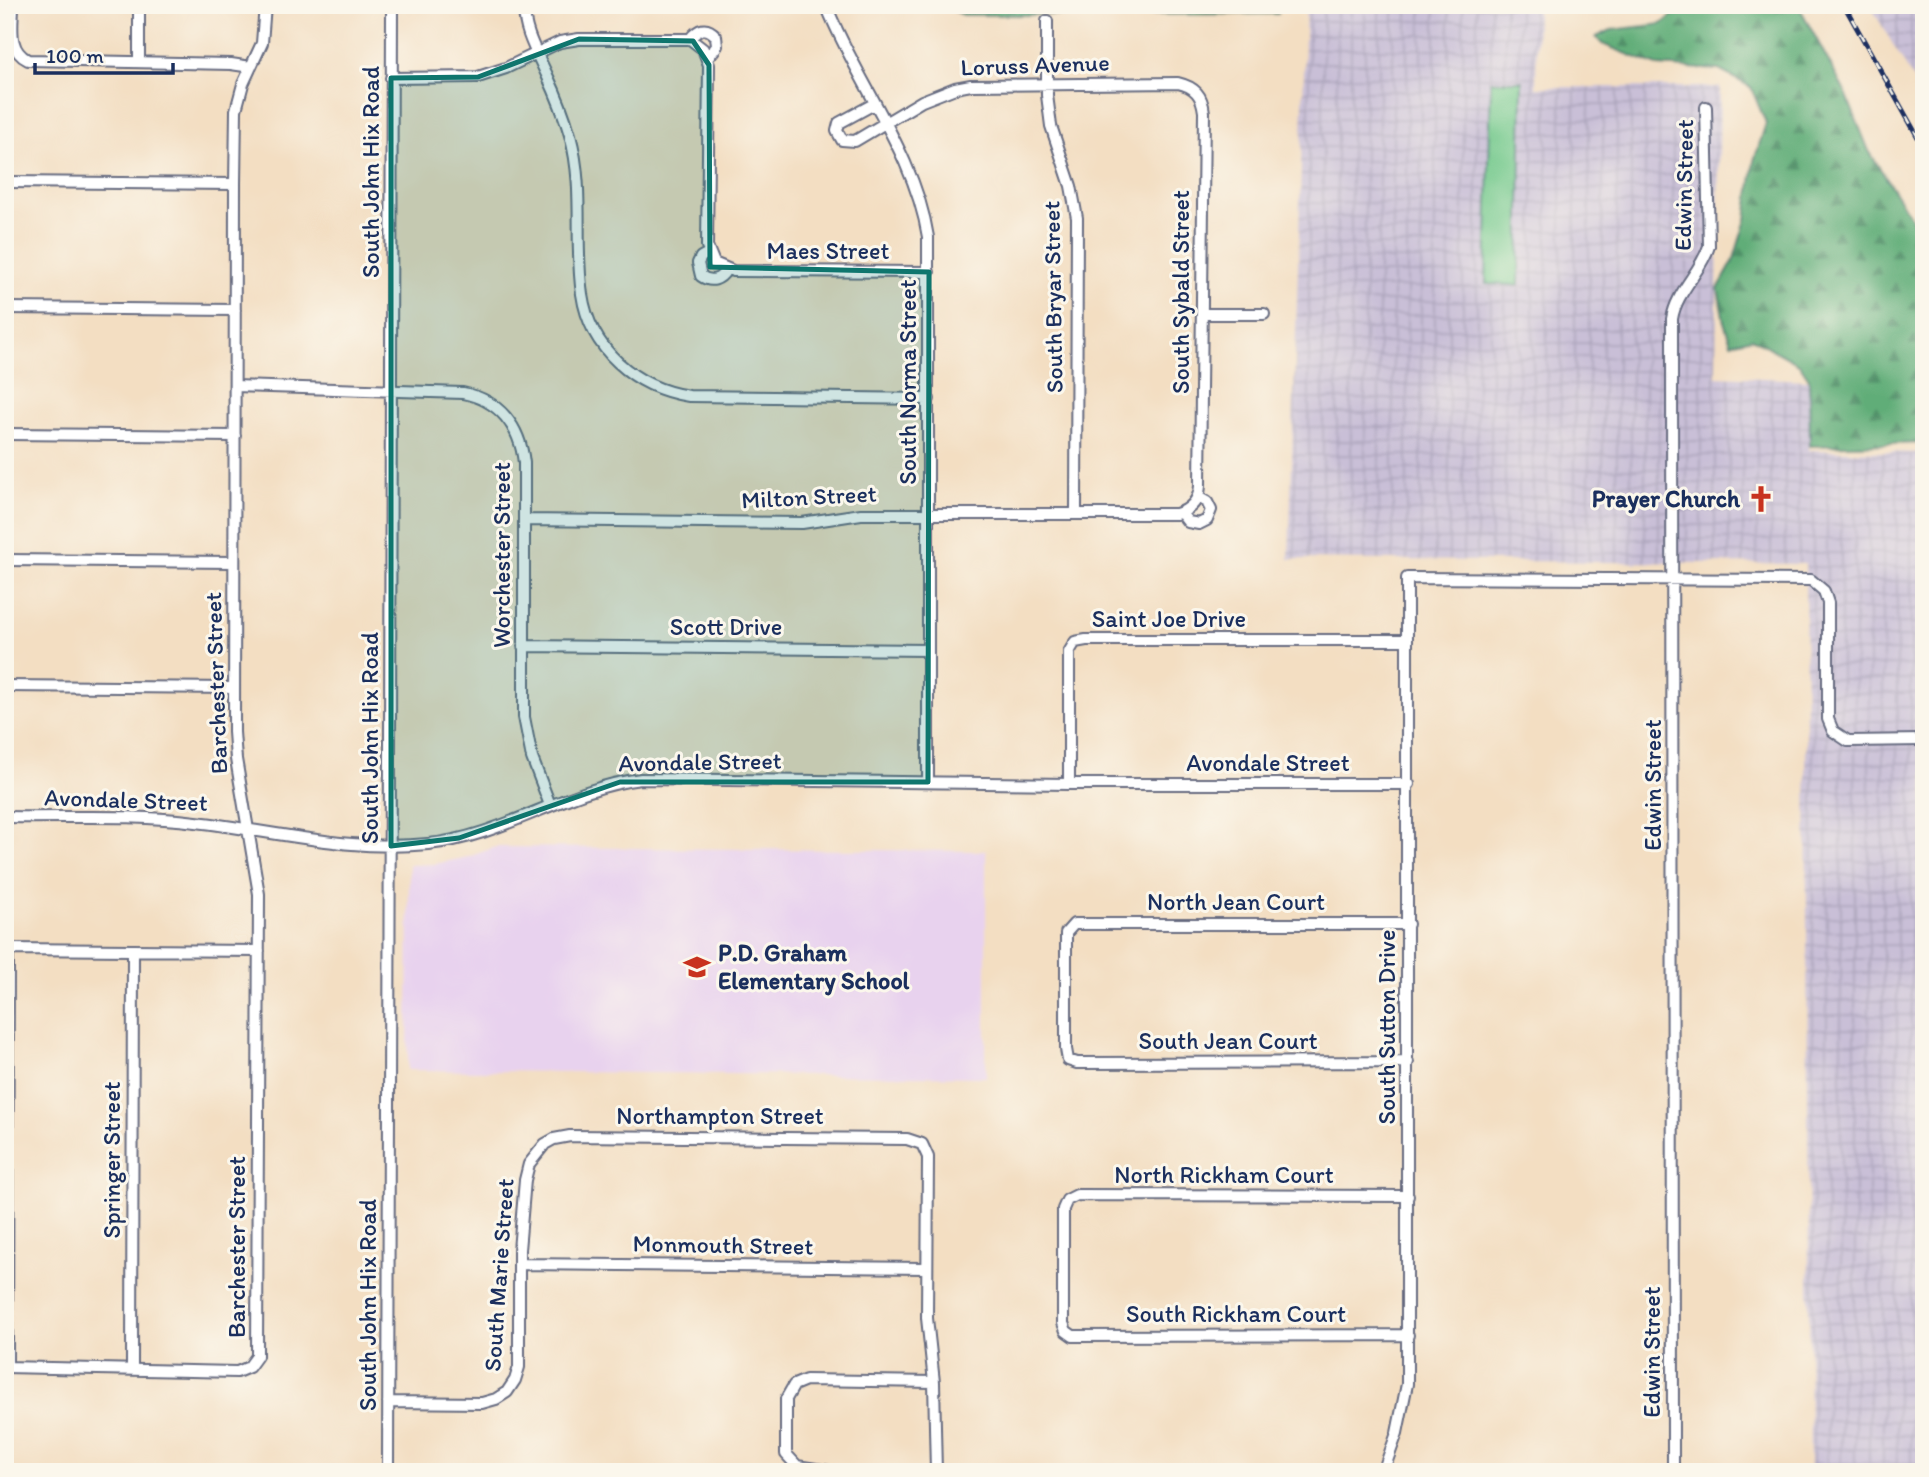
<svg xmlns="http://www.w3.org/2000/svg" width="1929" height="1477" viewBox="0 0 1929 1477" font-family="Itim,sans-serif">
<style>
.built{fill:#e8d2ee}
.industrial{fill:url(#industrial-grid)}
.forest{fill:url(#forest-firs);stroke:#3e6e6b;stroke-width:2}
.garden{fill:#75c98d;stroke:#487c76;stroke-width:2}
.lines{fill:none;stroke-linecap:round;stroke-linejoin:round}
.minor-casing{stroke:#676c81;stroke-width:14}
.minor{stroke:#fff;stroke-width:10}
.rail-casing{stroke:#1b2f5e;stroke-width:5}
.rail{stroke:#fbf7ec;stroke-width:2.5;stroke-dasharray:8;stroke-linecap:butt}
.marked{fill:#0f766e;fill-opacity:0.2;stroke:#0f766e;stroke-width:5;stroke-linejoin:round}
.labels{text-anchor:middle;stroke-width:6;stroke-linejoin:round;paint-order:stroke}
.street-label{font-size:24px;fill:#1b2f5e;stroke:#fbf7ec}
.poi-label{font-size:24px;font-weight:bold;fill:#1b2f5e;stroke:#fbf7ec;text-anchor:end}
</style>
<defs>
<pattern id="industrial-grid" width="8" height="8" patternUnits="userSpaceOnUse" patternTransform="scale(1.75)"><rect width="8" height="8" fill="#c9bfd7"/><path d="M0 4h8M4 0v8" fill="none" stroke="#aca4bb"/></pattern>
<pattern id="forest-firs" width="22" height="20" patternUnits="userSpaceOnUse" patternTransform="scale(1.75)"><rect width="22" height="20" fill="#60ad78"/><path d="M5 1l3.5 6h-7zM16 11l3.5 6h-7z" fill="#4e8d66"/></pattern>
</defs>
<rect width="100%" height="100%" fill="#fbf7ec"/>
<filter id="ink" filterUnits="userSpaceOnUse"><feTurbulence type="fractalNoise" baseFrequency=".0143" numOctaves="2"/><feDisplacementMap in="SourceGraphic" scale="14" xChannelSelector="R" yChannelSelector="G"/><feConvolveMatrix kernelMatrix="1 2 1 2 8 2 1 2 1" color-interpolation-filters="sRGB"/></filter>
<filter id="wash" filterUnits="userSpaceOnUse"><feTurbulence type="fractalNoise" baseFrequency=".00686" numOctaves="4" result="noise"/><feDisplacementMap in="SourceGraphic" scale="28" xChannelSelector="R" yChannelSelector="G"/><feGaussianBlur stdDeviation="1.57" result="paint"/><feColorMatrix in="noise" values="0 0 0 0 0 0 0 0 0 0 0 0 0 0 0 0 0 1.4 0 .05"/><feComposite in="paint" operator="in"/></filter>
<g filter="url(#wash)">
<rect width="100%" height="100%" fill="#f3dec2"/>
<path class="built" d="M496,847L986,851V1077L408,1070L409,865L435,864L468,857Z"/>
<path class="industrial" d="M1306,5H1537L1536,87H1720L1716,376L1809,380V450L1924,453V1472H1810L1805,564L1289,559Z
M1870,5H1924V98Z"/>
<path class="forest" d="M948,5H1279L1278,14L963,15L948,8Z
M1673,5H1798L1802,12L1846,94L1869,151L1924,238V443L1810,446L1809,379L1799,364L1752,338L1731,343L1724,322L1718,289L1733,262L1746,219L1754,161L1766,123L1751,87L1719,70L1657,66L1602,44L1596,37L1611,30L1662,24L1675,13Z"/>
<path class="garden" d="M1491,81H1522L1519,285L1486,284Z"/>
</g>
<g filter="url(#ink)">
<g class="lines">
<defs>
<path id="minor" d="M13,5C13,25 7,50 28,60L231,64L251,67
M524,5C523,30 537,53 547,75C556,94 564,114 570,135C585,190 574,240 582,294C590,349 635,388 689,396L929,399
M826,5C857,83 915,154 928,237V782
M1047,21V95L1051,126L1071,186L1077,218L1076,514
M690,39C698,29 706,25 716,36L717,46L707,59
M139,62V5
M391,78L478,77L506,68L560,42L579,39H690L703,49L709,65L707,246L714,263L733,271L929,272
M5,182L235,184
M708,253L701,257L698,263L701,276C711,283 720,280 726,270
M5,308L235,310
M1203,314H1264
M235,386L463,393C499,400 520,426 524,463V717L532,758L550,805
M5,434L235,436
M1181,513L1188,522L1199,524L1207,520L1211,510L1207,502L1198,497
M524,520L802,523L861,514H1176C1190,510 1199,501 1200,486L1204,112C1202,95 1195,87 1178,83L971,85L955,88L922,101L855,141L842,140L837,131L839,123L874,104
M5,560L234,562
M523,646L928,650
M5,686L234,688
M1069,784V652L1075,642L1086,640H1407
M5,817C69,818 133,814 196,822C273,831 350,852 428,844C503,837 566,788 641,779L1069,784H1409
M1408,924H1074L1066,933V1049L1068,1060L1077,1063L1408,1062
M5,949L259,951
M519,1264L926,1268
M1408,1335L1073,1336L1066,1331L1063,1323V1209L1067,1200L1077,1195L1408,1196
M5,1367L237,1372L249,1367L257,1356L259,894L236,759L234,732L235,184L236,110L243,84L262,43L265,5
M7,1367L8,949
M132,1369L133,951
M388,1402L482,1403L496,1399L507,1392L515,1380L519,1367V1250L525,1180L529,1164L545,1144L554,1139L570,1136L907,1139L922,1144L928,1157L927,1318L934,1382L936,1472
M388,1472L392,5
M835,1472L797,1466L786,1454V1399L794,1385L806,1380L934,1382
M1383,1472L1397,1433L1407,1384V578L1811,580L1824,591L1828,603V719L1833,731L1848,741L1924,740
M1673,1472L1672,319C1676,292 1701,272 1709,246L1706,107"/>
</defs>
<use href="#minor" class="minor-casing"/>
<use href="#minor" class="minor"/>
<defs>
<path id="rail" d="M1844,5L1924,148"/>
</defs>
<use href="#rail" class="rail-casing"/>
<use href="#rail" class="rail"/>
</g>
</g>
<path class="marked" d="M579,39L693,41L709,65L710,267L929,272L928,782H620L459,838L391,846V78L478,77Z"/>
<defs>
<symbol id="church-bare" viewBox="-9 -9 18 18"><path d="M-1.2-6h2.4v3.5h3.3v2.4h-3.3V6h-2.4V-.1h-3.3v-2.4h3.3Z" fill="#c8321e" stroke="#fbf7ec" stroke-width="2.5" paint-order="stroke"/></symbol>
<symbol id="school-bare" viewBox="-9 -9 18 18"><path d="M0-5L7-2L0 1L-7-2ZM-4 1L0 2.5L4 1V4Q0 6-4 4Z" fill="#c8321e" stroke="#fbf7ec" stroke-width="2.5" paint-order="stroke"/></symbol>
</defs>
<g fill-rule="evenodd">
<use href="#church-bare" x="1742" y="480" width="38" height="38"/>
<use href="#school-bare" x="678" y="948" width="38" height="38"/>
</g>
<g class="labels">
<g class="street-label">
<text transform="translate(1035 65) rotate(-2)" y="8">Loruss Avenue</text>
<text transform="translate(371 172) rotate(-90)" y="8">South John Hix Road</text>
<text transform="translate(1684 185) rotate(-89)" y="8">Edwin Street</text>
<text x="828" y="259">Maes Street</text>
<text transform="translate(1181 292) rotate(-90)" y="8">South Sybald Street</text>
<text transform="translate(1053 297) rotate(-91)" y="8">South Bryar Street</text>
<text transform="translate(908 382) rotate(-90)" y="8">South Norma Street</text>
<text transform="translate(809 497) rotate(-3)" y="8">Milton Street</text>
<text transform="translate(502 555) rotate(-90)" y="8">Worchester Street</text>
<text x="1169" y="627">Saint Joe Drive</text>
<text x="726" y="635">Scott Drive</text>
<text transform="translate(216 683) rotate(-92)" y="8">Barchester Street</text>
<text transform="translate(370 738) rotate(-90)" y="8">South John Hix Road</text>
<text transform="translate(700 762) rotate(-1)" y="8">Avondale Street</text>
<text x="1268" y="771">Avondale Street</text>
<text transform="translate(1653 785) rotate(-90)" y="8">Edwin Street</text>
<text transform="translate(126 800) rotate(2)" y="8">Avondale Street</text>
<text x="1236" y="910">North Jean Court</text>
<text transform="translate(1387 1027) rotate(-90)" y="8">South Sutton Drive</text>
<text x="1228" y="1049">South Jean Court</text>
<text x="720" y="1124">Northampton Street</text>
<text transform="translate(112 1160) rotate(-90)" y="8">Springer Street</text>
<text x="1224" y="1183">North Rickham Court</text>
<text transform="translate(723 1245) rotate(1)" y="8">Monmouth Street</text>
<text transform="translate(237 1247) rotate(-90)" y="8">Barchester Street</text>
<text transform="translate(499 1275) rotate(-86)" y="8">South Marie Street</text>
<text transform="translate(368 1305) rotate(-90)" y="8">South John Hix Road</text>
<text x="1236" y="1322">South Rickham Court</text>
<text transform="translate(1652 1352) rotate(-90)" y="8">Edwin Street</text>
</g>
<g class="poi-label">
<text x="1740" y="507">Prayer Church</text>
<text x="718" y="961" text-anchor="start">P.D. Graham<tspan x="718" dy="28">Elementary School</tspan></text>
</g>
</g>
<rect width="1929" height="1477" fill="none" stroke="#fbf7ec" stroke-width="28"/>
<path d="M35 63v10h138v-10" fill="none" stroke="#1b2f5e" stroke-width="3.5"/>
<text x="46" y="63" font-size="21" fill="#1b2f5e" stroke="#fbf7ec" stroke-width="5" paint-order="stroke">100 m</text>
</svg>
